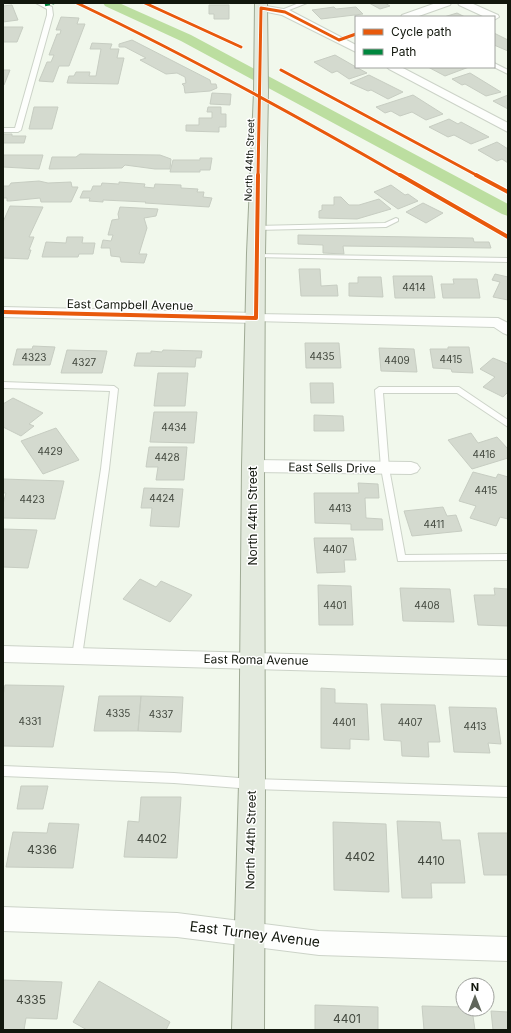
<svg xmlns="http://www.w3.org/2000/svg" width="511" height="1033" viewBox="0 0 511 1033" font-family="Inter,sans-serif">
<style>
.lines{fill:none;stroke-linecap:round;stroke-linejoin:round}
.canal{fill:#bcdea0;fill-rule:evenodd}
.building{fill:#d4dacf;stroke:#c7cdc2}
.service-casing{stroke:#ccd3c8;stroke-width:2}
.minor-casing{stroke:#ccd3c8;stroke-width:2}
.tertiary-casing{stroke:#ccd3c8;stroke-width:2}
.primary-casing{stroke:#9faa95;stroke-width:2}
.service{fill:#fdfefc;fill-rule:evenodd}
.minor{fill:#fdfefc;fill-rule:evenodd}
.tertiary{fill:#fdfefc;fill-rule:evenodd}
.primary{fill:#e3eade;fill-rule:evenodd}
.quiet{stroke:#00873e;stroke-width:2.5;stroke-dasharray:5 2.5;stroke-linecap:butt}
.cycleway-far1-casing{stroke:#fff;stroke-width:4.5}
.cycleway-casing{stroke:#fff;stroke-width:6}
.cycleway-far1{stroke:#e8590c;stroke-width:3}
.cycleway{stroke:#e8590c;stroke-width:4}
.labels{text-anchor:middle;stroke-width:3;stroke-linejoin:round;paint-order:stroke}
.far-street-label{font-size:10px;fill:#12170d;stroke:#fff}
.number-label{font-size:10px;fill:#42483e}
.street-label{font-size:12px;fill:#12170d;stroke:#fff}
.near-number-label{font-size:12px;fill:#42483e}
.near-street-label{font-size:14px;fill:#12170d;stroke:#fff}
</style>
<rect width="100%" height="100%" fill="#f1f8ec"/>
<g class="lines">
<path class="canal" d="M103,3H119L191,35L508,204V216L502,214L181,41L105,6Z"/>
</g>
<path class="building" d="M369,3H385L390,6L380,9Z
M12,5L18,20L3,22V6Z
M209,5H229V19H214V14H209Z
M334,7L336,9L356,7L363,14L321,19L312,10Z
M457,13L465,17H444Z
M61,17L79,18L77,24H85L69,66H59L53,82L39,81L47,62H51L54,55H49L57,34H60L61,30H56Z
M3,27H23L17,42H3Z
M494,33L508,40V51L494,45Z
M132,40L210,80L211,84H216L217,88L210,91L185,93L184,86L182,84L186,83L185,77L177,73L166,74L140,60L146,58L125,47H119V44Z
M92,43L112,44L110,49H119L117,58H124L118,84L67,83L69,76H74L76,72H90L89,76H96L101,49H90Z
M335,55L356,67L367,73L349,79L337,71L332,73L314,62Z
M428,67H469L445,76Z
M3,70H10L4,85H3Z
M470,73L501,92L486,96L465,84L462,85L452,79Z
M369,75L403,92L388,99L371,90L368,91L350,83Z
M212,93L231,94L230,105L210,104Z
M413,95L443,114L426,120L412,112L400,116L391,111L385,113L376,107Z
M508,95V109L493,101Z
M34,107H58L52,129H29Z
M208,107H221V114H226V127H219V132L186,131V125H199V118H212V112H207Z
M449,119L458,124L461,122L489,137L471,144L454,135L448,137L429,127Z
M3,134H12V136H26L24,143H3Z
M497,142L508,149V163L502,159L497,161L478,150Z
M80,154L160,155L171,159L170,169H155L125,165L122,168L49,169L52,157H76Z
M3,155H43L39,169L3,167Z
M200,158H212L210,170H200V172H170L173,160H200Z
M39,181L48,183L71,182L72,187H78L71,202H41L40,198L10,201H7V198H3V186H9L11,183Z
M119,182L145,184L144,187L154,188L155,184L181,185V188L198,189L197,192H204L203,197L212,198L209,207L145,203L146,202L103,200V202L89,201L90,198H80L83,191H91L93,186H101L102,183L119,184Z
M391,185L405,195L408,194L418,201L398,209L374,192Z
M334,197H341L349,205H359L379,199L391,209L357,219L319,218V211L322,210V205H334Z
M423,203L443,213L426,223L406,212Z
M10,206L43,207L29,237H34L29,250H31L28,259L3,258V222Z
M120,207L158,209L156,216L144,218L147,228L139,254H147L144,263L121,262L120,257L111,256L110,248H101L103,240L111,241L113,235H108L112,220L119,219L118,214Z
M298,235L473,238L474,242H489L491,248L343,246L344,254L323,253V245L298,244Z
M67,237H83L82,243H95L93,254H79L78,257H42L46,242L66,243Z
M299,269H320L321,286L337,285L338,296H301Z
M495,274L508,277V300L493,297L500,282L492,280Z
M393,276H432L435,298H395Z
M358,277H381L383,297L349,296V283H358Z
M453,279H477L480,298H443L441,284H454Z
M305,343H339L341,368H306Z
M33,346L55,347L50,365H13L17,349H32Z
M448,347H469L473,373L452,372L451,369L433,368L430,349H448Z
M379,348L414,349L417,372L381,371Z
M67,350L107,351L102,373H61Z
M163,350L202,351L201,358H196L195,367L134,366L137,353H151V351L162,352Z
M493,358L508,364V392L503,397L483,387L495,377L480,369Z
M158,373H188L185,406H154Z
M310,383H333L334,403H311Z
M13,398L43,413L29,424L34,426L21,436L3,427V404Z
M154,412H197L194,443L150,442Z
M314,415L343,416L344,431H314Z
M56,428L79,460L43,474L21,441Z
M471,433L478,443L497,437L508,449V458L472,469L448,440Z
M149,447H187L184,480H156L158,467H146Z
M473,472L496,478L498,474L508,477V519L500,517L496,526L470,518L476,506L459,501Z
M3,479L64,481L55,519L3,518V504L6,493H3Z
M358,483L378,484L379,498H365L366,518L382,519L383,530H351V524L315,523L314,493H359Z
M144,488L183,489L179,527L150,526L152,508H141Z
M443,507L447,516L456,515L462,531L412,536L404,511Z
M3,529L37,530L28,568L3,567Z
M314,538H353L356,560H344L345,572L317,573Z
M140,579L156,587L161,581L192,595L170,622L123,599Z
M318,585L351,586L353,625H319Z
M400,588L450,589L454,622L403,621Z
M494,588L508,589V626L478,625L474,595H495Z
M5,685L64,686L53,747L3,746V696Z
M321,688L335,689V703L367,704L369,740L350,739V749L321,748Z
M99,696H141L138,731H94Z
M141,696L183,697L181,732L138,731Z
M381,704L435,705L440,742H428L429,757L402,756L401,741L384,740Z
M449,707L496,708L501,744L488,743L490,753L454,752Z
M21,786H48L43,809H17Z
M141,797H181L177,858L124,857L128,821L139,822Z
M397,821L440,822L442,840H460L465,883H431L432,898H402Z
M333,822L386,824L389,892L334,890Z
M49,823L79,824L73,868L6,867L13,832L47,833Z
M478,833H508V875H484Z
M3,980L62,982L57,1019L26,1018L24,1030H3Z
M99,981L170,1022L166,1030H87L73,1022Z
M315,1005L378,1007V1030H315Z
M422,1006L463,1007V1009H472L475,1030H424Z
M491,1011L508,1012V1030H493Z"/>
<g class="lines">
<defs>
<path id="service" d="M36,3H43L52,7L53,15L21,130L18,132H3V128H15L47,15V9Z
M299,3H307L284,12L279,11Z
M494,63L508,70V74L494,67Z
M396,218L398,219V221L386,227L256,230L253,228L256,226L385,223Z
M256,254L508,258V262L254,257V255Z
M3,382L114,386L118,389L109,469L82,656L81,659L77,660L73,659L72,656L101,469L110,391L3,388Z
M379,387H459L508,420V427L457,393H383L389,468L405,555L508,554V560L398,561L381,468L375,390Z
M3,766L174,773L252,779L508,787V797L252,789L174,783L3,776Z"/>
<path id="minor" d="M436,3H451L450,5L416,17H401L402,15Z
M458,3H471L498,15L499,17L494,20V17H485L459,5Z
M261,5L289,10L356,45V52L282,15L257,10L256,8Z
M387,67H401L508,123V132L389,69Z
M256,314L498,318L508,323V335L503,333L494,327L251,321L249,318L251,315Z
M253,460L411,462L417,464L420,468L417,472L411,474L253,472L247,470L244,466L247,462Z
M3,646L508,660V676L3,662Z
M3,907L177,913L319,931L508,937V961L319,955L177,937L3,931Z"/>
<path id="tertiary" d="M3,307L256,313L262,314L265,318L262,322L256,323L3,317Z"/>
<path id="primary" d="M255,3H267L268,92L265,253L264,466L265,784L264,1030H232L239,784L242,466L247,253L254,92Z"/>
</defs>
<use href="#service" class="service-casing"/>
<use href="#minor" class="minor-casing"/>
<use href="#tertiary" class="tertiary-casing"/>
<use href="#primary" class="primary-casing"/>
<use href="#service" class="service"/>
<use href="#minor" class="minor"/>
<use href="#tertiary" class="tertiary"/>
<use href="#primary" class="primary"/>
<path class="quiet" d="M45,5L54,3"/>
<defs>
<path id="cycleway-far1" d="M77,3C188,56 295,115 401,176
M145,3L241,47
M281,70L478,176
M258,176L261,8L285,12L339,40L356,34"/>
<path id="cycleway" d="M400,175L508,237
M476,175L508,192
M3,312L256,318L258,175"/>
</defs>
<use href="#cycleway-far1" class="cycleway-far1-casing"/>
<use href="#cycleway" class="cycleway-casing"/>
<use href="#cycleway-far1" class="cycleway-far1"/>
<use href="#cycleway" class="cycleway"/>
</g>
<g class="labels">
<g class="far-street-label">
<text transform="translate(249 160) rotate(-88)" y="4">North 44th Street</text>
</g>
<g class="number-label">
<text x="414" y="291">4414</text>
<text x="322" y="360">4435</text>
<text x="34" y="361">4323</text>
<text x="451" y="363">4415</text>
<text x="397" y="364">4409</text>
<text x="84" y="366">4327</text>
<text x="174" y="431">4434</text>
<text x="50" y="455">4429</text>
<text x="484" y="458">4416</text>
<text x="167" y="461">4428</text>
<text x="486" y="494">4415</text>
<text x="162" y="502">4424</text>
<text x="32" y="503">4423</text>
<text x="340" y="512">4413</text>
<text x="434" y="528">4411</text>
<text x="335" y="553">4407</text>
<text x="335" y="609">4401</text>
<text x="427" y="609">4408</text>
<text x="118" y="717">4335</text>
<text x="161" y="718">4337</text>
<text x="30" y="725">4331</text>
<text x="344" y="726">4401</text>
<text x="410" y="726">4407</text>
<text x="475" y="730">4413</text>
</g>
<g class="street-label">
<text transform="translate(130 305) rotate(1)" y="4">East Campbell Avenue</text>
<text transform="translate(332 468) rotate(1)" y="4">East Sells Drive</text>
<text transform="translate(253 516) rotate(-90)" y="4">North 44th Street</text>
<text transform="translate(256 660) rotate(1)" y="4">East Roma Avenue</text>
<text transform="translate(251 840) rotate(-89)" y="4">North 44th Street</text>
</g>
<g class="near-number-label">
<text x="152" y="843">4402</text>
<text x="42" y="854">4336</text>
<text x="360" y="861">4402</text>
<text x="431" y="865">4410</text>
<text x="31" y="1004">4335</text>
<text x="347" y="1023">4401</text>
</g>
<g class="near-street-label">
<text transform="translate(255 934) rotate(7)" y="5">East Turney Avenue</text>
</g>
</g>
<rect width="511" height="1033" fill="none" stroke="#12170d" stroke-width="8"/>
<rect x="355" y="16" width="140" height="52" fill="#ffffff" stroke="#a0a29e"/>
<rect x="363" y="29" width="20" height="6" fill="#e8590c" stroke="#a0a29e"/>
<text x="391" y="36" font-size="12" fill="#12170d">Cycle path</text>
<rect x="363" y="49" width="20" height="6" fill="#00873e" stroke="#a0a29e"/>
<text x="391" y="56" font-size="12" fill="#12170d">Path</text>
<g transform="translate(475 997)"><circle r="19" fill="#ffffff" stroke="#a0a29e"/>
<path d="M0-3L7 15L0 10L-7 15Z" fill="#60665b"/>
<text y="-6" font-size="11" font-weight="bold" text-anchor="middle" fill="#12170d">N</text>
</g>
</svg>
